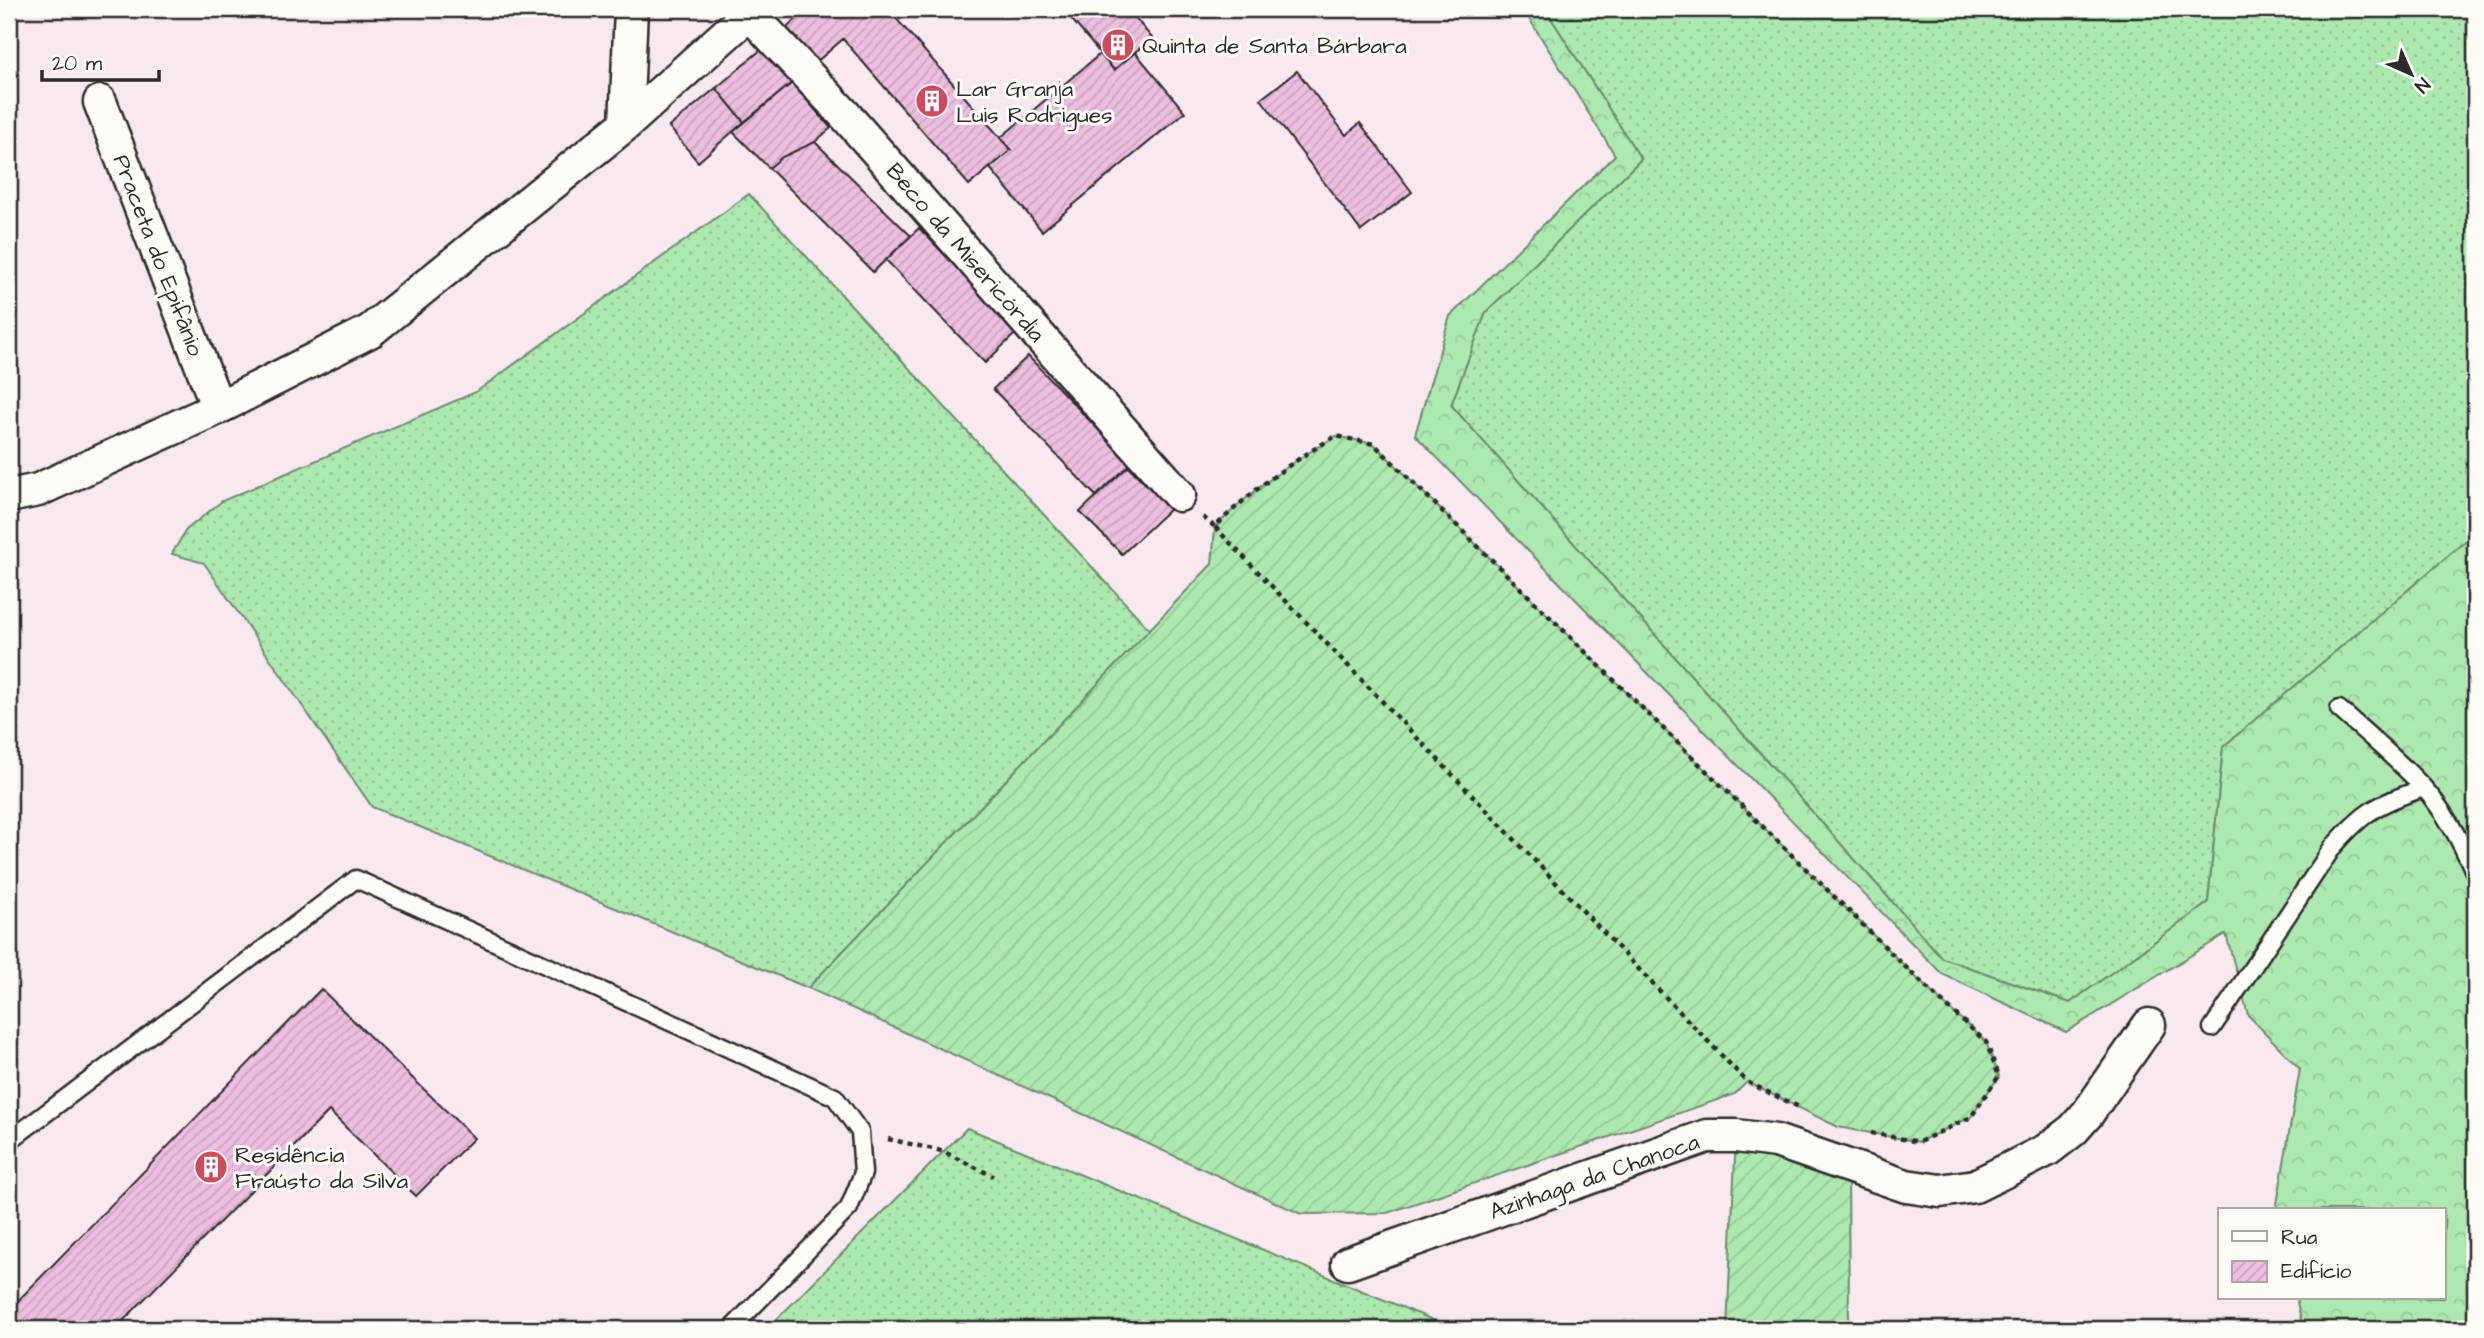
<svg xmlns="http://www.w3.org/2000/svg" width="2484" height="1338" viewBox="0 0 2484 1338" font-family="'Architects Daughter',sans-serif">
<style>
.grass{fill:url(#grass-dots);stroke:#6c8a6e;stroke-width:2}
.forest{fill:url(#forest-crowns);stroke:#6c8a6e;stroke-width:2}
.garden{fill:url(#garden-furrows);stroke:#6c8a6e;stroke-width:2}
.building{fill:url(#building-hatch);stroke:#2b2b2b;stroke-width:2}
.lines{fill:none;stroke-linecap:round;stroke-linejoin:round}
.lane-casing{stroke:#2b2b2b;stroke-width:21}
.street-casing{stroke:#2b2b2b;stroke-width:37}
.path{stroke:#2b2b2b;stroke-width:4.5;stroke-dasharray:5 5;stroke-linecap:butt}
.lane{stroke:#fdfcf7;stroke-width:16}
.street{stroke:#fdfcf7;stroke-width:32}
.labels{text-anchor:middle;stroke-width:6;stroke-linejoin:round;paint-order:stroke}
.poi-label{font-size:23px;fill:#2b2b2b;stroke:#fdfcf7;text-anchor:start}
.street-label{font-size:23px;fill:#2b2b2b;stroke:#fdfcf7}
</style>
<defs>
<pattern id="grass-dots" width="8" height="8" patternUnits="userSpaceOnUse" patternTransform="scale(1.75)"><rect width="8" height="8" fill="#ace9b0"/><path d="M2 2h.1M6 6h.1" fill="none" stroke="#94c898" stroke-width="1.8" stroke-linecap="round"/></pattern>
<pattern id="forest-crowns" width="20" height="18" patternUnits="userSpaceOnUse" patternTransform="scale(1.75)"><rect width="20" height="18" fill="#ace9b0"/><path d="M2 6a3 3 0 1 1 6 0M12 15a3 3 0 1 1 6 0" fill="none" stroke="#94c898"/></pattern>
<pattern id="garden-furrows" width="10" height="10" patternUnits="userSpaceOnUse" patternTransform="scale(1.75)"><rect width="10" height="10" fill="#ace9b0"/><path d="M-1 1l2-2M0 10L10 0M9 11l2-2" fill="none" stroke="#94c898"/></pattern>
<pattern id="building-hatch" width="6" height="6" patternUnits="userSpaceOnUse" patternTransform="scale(1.75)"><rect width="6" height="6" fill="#edbedf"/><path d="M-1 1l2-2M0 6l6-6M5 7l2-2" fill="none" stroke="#cba3c0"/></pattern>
</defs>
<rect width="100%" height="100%" fill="#f8e9f0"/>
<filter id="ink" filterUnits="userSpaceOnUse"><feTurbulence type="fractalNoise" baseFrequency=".0143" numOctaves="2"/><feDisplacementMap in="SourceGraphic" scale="14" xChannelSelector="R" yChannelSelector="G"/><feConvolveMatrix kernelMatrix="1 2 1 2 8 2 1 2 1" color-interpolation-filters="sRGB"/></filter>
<g filter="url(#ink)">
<path class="grass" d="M1545,9H2475V533L2223,747L2208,903L2070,1003L1942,958L1451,405L1486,312L1641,159Z
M749,194L1150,630L808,988L372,807L204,563L172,554L186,530L222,501L476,392Z
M967,1128L1455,1329H767Z"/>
<path class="forest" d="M1523,9H1545L1641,159L1486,312L1451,405L1942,958L2070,1003L2208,903L2223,747L2475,533V1329H2299L2301,1319L2296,1298H2444V1210H2276L2300,1069L2248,1015L2226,934L2066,1032L1942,974L1415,435L1450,316L1615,155Z"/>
<path class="garden" d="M1336,436L1374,444L1928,989L1986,1042L1999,1076L1971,1117L1919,1142L1838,1127L1747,1082L1735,1094L1387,1213L1301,1214L808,988L1212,564L1215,527C1252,490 1291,462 1336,436Z
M1736,1136L1848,1166L1849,1329H1727Z"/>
<path class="building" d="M808,9H888L1011,150L969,185L843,39L814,64L784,30Z
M1063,9H1128L1152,38L1114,70Z
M763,48L792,83L744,122L716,88Z
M1135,52L1185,112L1042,231L990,168L1011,150L1000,138L1100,54L1114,70Z
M1297,71L1346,135L1360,123L1412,192L1361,231L1261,99Z
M792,83L831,128L815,142L782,157L769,168L733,132Z
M716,88L744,122L698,162L669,127Z
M815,142L911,236L873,272L769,168L782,157Z
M919,228L1018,331L985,363L886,260Z
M1028,356L1131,464L1096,496L993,389Z
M1128,466L1170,509L1122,554L1080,512Z
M321,989L474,1138L416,1196L329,1111L115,1329H9V1310Z"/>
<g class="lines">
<defs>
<path id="lane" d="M2339,709C2367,734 2397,759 2422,786C2446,812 2462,843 2475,874
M2212,1028L2333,847C2364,811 2379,803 2424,788
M9,1141L356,879L835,1097L860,1132L863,1173L849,1208L731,1329"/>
<path id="street" d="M749,13L846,116L1179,495
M100,102L218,408
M626,124L631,9
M9,496L38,490L218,408L370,331L626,124L754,9
M1348,1263L1707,1136H1736L1776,1141L1906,1186L1940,1191L1975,1186L2047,1150L2073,1130L2088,1113L2149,1025"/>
</defs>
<use href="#lane" class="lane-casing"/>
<use href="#street" class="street-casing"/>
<path class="path" d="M1203,517L1215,527C1252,490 1291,462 1336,436L1374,444L1928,989L1986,1042L1999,1076L1971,1117L1919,1142L1871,1133
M1215,527L1747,1082L1801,1108
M888,1139L942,1151L993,1176"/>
<use href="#lane" class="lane"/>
<use href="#street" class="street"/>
</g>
</g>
<defs>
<symbol id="building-disc" viewBox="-11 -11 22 22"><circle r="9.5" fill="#d1495b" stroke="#fdfcf7"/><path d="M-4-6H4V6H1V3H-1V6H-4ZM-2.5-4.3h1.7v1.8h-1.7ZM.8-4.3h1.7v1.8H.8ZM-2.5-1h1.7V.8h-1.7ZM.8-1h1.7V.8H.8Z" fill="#fff"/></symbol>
</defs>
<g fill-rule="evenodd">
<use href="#building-disc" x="1099" y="26" width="38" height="38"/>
<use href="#building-disc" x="913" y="82" width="38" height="38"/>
<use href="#building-disc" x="192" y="1148" width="38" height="38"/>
</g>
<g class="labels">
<g class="poi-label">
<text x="1142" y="53">Quinta de Santa Bárbara</text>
<text x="956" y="96">Lar Granja<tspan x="956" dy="26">Luis Rodrigues</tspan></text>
<text x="235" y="1162">Residência<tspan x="235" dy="26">Fraústo da Silva</tspan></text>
</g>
<g class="street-label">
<text transform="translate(966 252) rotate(49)" y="8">Beco da Misericórdia</text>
<text transform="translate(159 255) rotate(69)" y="8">Praceta do Epifânio</text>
<text transform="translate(1594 1176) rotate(-19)" y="8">Azinhaga da Chanoca</text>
</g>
</g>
<rect width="2484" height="1338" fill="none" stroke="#fdfcf7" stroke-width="35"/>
<rect x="18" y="18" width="2449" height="1303" fill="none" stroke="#2b2b2b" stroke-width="2.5" filter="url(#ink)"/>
<rect x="2218" y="1208" width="228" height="91" fill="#fdfcf7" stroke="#a9a8a5" stroke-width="2"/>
<rect x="2232" y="1231" width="35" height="10" fill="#fdfcf7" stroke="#a9a8a5" stroke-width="2"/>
<text x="2281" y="1244" font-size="21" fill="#2b2b2b">Rua</text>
<rect x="2232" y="1261" width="35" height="21" fill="url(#building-hatch)" stroke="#a9a8a5" stroke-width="2"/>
<text x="2281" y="1278" font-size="21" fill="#2b2b2b">Edifício</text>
<g transform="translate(2411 74) rotate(135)" stroke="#fdfcf7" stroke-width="5" paint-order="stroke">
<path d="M0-5L12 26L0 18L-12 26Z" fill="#2b2b2b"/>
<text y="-10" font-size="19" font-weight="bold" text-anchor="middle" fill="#2b2b2b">N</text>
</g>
<path d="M42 70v10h117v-10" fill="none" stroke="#2b2b2b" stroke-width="3.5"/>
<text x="52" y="70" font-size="21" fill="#2b2b2b" stroke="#fdfcf7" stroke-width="5" paint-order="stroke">20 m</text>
</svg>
